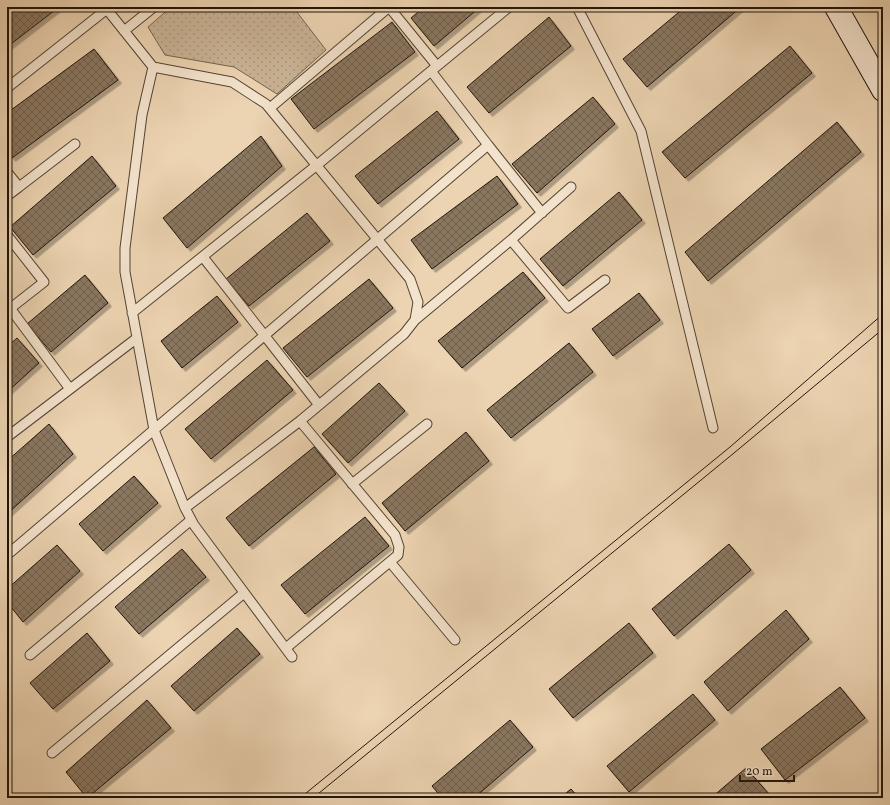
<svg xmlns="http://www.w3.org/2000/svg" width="890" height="805" viewBox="0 0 890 805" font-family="Vollkorn,serif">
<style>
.park{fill:url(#park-dots);stroke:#746450}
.building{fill:url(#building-cross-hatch);stroke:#20140b;filter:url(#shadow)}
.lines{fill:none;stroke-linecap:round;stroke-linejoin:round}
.lane-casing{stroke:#534434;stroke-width:11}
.secondary-casing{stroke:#20140b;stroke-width:24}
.lane{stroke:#f3e2cc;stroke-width:9}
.secondary{stroke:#f3e2cc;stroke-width:22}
.tram{stroke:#20140b;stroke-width:1}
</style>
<defs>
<pattern id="park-dots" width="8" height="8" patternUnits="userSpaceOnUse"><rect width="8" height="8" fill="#c9b395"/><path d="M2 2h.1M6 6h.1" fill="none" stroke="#ac997f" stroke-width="1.8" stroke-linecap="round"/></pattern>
<pattern id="building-cross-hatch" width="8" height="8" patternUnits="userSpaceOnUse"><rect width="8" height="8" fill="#8a7761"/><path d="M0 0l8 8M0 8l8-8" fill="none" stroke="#70604e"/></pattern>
<filter id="shadow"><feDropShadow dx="3.5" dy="3.5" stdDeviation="0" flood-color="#0004"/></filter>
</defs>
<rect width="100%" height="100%" fill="#ecd3b1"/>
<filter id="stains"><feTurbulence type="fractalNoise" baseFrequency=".005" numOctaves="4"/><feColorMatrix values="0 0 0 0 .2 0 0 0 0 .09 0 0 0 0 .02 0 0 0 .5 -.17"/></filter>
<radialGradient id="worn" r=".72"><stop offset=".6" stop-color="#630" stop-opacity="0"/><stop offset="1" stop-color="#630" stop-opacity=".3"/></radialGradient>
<path class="park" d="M171,7H293L326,50L277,94L234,67L165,55L148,27Z"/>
<path class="building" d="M7,7H59L7,47Z
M424,7H480L434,46L411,18Z
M685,7H741L647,87L623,59Z
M549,17L571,46L489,113L467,87Z
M392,22L415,52L314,129L291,99Z
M790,46L812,73L685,178L662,152Z
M94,49L118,80L12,158L7,151V113Z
M593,97L615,124L537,193L512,164Z
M437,111L459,139L378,204L355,176Z
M837,122L861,152L708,281L685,252Z
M261,136L282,166L187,248L163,218Z
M92,156L116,186L33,255L10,227Z
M497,176L518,204L432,269L411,240Z
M619,192L642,220L563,286L540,259Z
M307,213L330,241L249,306L226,279Z
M523,272L545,298L462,368L438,341Z
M85,275L108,303L51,352L27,324Z
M369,279L393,308L307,377L283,348Z
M639,293L660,320L613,356L592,329Z
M217,296L238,322L182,368L161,341Z
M17,338L39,363L7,392V347Z
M569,343L593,372L511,438L487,410Z
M267,360L293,390L211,459L185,429Z
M379,383L405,411L348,463L322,434Z
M49,424L73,454L7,514V461Z
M466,432L489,461L405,531L382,503Z
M314,447L336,474L249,546L226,518Z
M134,476L158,503L103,551L79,524Z
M365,517L389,546L305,614L281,585Z
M729,544L751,570L674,636L652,609Z
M57,545L80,571L23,622L7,602V589Z
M182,549L206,577L139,634L115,607Z
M786,610L809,639L728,711L704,682Z
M629,623L653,653L573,718L549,689Z
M237,628L260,654L194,711L171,686Z
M87,633L110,661L53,709L30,683Z
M840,687L865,718L785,780L761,749Z
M693,694L715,720L629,792L607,766Z
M147,700L171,728L87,798L66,772Z
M510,720L533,747L474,798H442L432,786Z
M746,768L769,794L764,798H711Z
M571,789L579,798H560Z"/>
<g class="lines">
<defs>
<path id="lane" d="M105,7L153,67L142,115L125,248V272L154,430L185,508L194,525L292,657
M389,7L437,66
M577,7L641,131L713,428
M124,31L154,7
M153,67L232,82L266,104L410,279L418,302L415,320L404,334L300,421L185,508
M431,71L509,7
M7,88L107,9
M270,108L389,7
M488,145L542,213
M7,172L19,187L7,196
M19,187L75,144
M7,235L44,282L7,311
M511,240L571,187
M203,257L319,405
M10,308L70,389
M415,320L511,240L568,308L605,280
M7,437L137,338
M352,484L427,424
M7,555L488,145L431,71L317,165L132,313
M390,562L455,640
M286,648L398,555L399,547L395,535L300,421
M30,655L191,520
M52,753L244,593"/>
<path id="secondary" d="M836,7L883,90"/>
</defs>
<use href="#lane" class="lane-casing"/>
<use href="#secondary" class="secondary-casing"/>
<use href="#lane" class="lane"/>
<use href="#secondary" class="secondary"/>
<path class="tram" d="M300,798L730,447L883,314
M313,798L734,453L883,329"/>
</g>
<rect width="890" height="805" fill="none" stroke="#ecd3b1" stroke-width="24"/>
<rect x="8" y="8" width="874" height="789" fill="none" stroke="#20140b" stroke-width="2"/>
<rect x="12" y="12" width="866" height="781" fill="none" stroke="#20140b"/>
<path d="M740 775v6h54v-6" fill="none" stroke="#20140b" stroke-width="2"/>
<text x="746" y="775" font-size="12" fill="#20140b" stroke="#f3e2cc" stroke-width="3" paint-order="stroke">20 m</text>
<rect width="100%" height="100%" filter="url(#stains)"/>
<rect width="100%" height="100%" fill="url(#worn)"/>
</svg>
